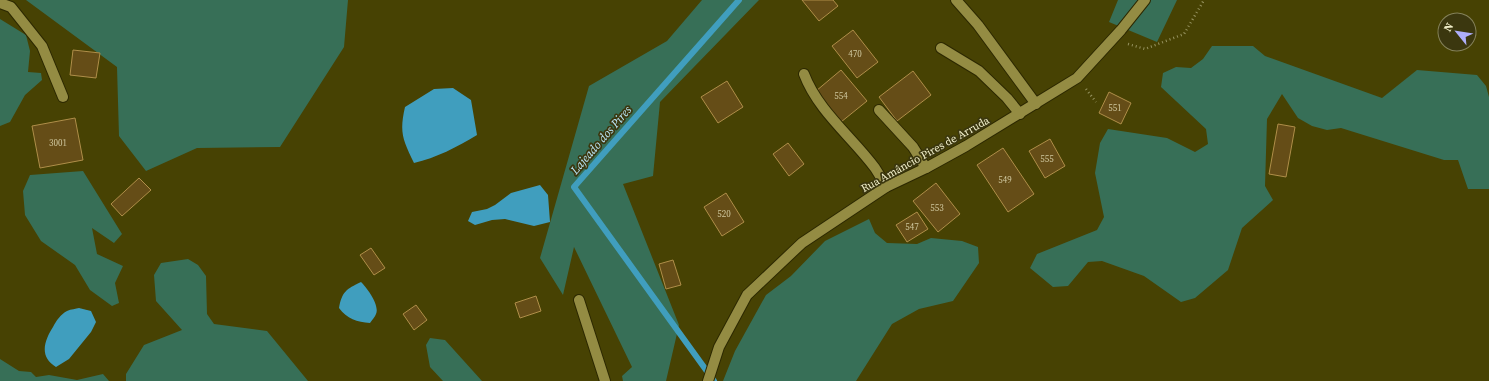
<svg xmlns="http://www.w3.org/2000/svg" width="1489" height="381" viewBox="0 0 1489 381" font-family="'Source Serif 4',serif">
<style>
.green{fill:#376f57}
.water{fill:#409ebe}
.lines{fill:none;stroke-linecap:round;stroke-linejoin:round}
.stream{stroke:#409ebe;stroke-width:6}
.building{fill:#654d17;stroke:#af8e49}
.service-casing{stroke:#2c2800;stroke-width:12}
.minor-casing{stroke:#2c2800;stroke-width:12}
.path{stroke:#979461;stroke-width:2.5;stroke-dasharray:1 3;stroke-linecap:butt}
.service{stroke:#948c43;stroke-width:10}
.minor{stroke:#948c43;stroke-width:10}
.labels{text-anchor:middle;stroke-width:3.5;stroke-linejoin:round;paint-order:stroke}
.number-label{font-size:9px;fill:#cfc79e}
.street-label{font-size:11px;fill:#f2f0cb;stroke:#3b370f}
.water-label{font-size:12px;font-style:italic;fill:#bbe7f9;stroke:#3b370f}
</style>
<rect width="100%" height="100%" fill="#474203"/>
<path class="green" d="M26,0H348L344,47L280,147L197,148L146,171L119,136L117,67Z
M702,0H759L660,102L653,176L623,184L679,325L666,381H623L622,376L632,367L574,247L563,295L540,258L589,86L667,41Z
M1118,0H1177L1157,42L1109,22Z
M0,19L26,35L30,51L28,72L41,73L42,80L25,95L10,122L0,126Z
M1212,46H1253L1265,56L1382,98L1417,70L1477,75L1486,86L1489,97V189H1468L1458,160H1444L1341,128L1327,130L1312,126L1298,118L1282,94L1267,119L1265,186L1273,200L1242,228L1228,270L1195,298L1181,302L1144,276L1102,261L1088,262L1068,286L1053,287L1030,268L1037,254L1097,230L1104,217L1095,173L1100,143L1108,129L1167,138L1195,152L1208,144L1206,129L1161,87L1163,73L1176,67L1191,68L1203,59Z
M83,171L122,234L114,243L92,228L97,254L123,266L115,283L119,303L112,306L90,290L75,265L41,241L25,215L23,191L30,175Z
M869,219L875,233L887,243L917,244L931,238L962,241L978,247L979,263L953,301L919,309L892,324L856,381H723L735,351L766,295L791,276L825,241Z
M188,259L198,265L206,276L207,314L214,324L267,331L308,381H126V374L144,345L182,330L156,301L154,275L161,263Z
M430,338L445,340L482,381H443L430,367L426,345Z
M0,359L19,371L31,372L36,377L49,375L77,380L103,374L109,381H0Z"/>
<path class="water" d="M453,88L471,100L477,135C457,147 436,158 414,163C403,140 399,133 405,107L434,89Z
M540,185L548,195L550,222L534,226L505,219L492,220L475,225L468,221L472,212L487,209L495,205L511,193Z
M361,282C367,288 380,305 376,314C375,317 372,320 370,323C357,322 347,319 339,308C342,292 346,289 361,282Z
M79,308L91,311L96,322L91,332L69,359L56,367C39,357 44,341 53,327C56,321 61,314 67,311C71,309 76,309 79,308Z"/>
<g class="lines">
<path class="stream" d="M714,381L574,187L739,0"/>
</g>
<path class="building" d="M802,0H833L838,6L819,21Z
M853,30L878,62L857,78L832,46Z
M73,50L100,53L96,78L70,75Z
M841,70L867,101L841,122L816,91Z
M913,71L931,95L897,121L879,97Z
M727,81L743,107L718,123L701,97Z
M1109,92L1131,103L1121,124L1099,113Z
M75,118L83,160L40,168L32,126Z
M1278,124L1295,127L1286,177L1269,174Z
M1050,139L1065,166L1045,178L1029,151Z
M788,143L804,164L789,176L773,154Z
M1003,148L1034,194L1008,212L977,165Z
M139,178L151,190L122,216L111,204Z
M936,183L960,214L938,232L913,201Z
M726,193L744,222L722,236L704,207Z
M917,212L928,229L907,242L896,225Z
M371,248L385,268L374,275L360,255Z
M673,260L681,285L666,289L659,264Z
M536,296L541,311L520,318L515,303Z
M416,305L427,320L414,330L403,314Z"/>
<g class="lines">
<defs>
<path id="service" d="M956,0L978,25L1036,104
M0,3L11,7L42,46L63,97
M941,48L979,71L1007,98L1020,114
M804,74C818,111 852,137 875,168C879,174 883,181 886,187
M879,110L913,147L926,168
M579,300L605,381"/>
<path id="minor" d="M708,381L719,347L747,295L802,243L886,187L926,168L966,146L1077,78L1121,30L1145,0"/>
</defs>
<use href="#service" class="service-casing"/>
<use href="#minor" class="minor-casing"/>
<path class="path" d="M1128,44L1145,49L1184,34L1204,0
M1086,89L1096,102"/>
<use href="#service" class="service"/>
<use href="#minor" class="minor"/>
</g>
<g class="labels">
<g class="number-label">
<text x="855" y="57">470</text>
<text x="841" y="99">554</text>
<text x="1115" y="111">551</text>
<text x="58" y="146">3001</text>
<text x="1047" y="162">555</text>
<text x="1005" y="183">549</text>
<text x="937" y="211">553</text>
<text x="724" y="217">520</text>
<text x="912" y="230">547</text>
</g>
<g class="street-label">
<text transform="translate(925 154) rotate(-29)" y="4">Rua Amâncio Pires de Arruda</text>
</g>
<g class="water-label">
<text transform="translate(601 140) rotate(-49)" y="4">Lajeado dos Pires</text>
</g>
</g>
<g transform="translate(1457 32) rotate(300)"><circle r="19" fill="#3b370f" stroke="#84815a"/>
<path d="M0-3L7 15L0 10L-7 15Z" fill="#aeaefa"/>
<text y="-6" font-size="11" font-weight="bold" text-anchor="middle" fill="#f2f0cb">N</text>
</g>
</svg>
